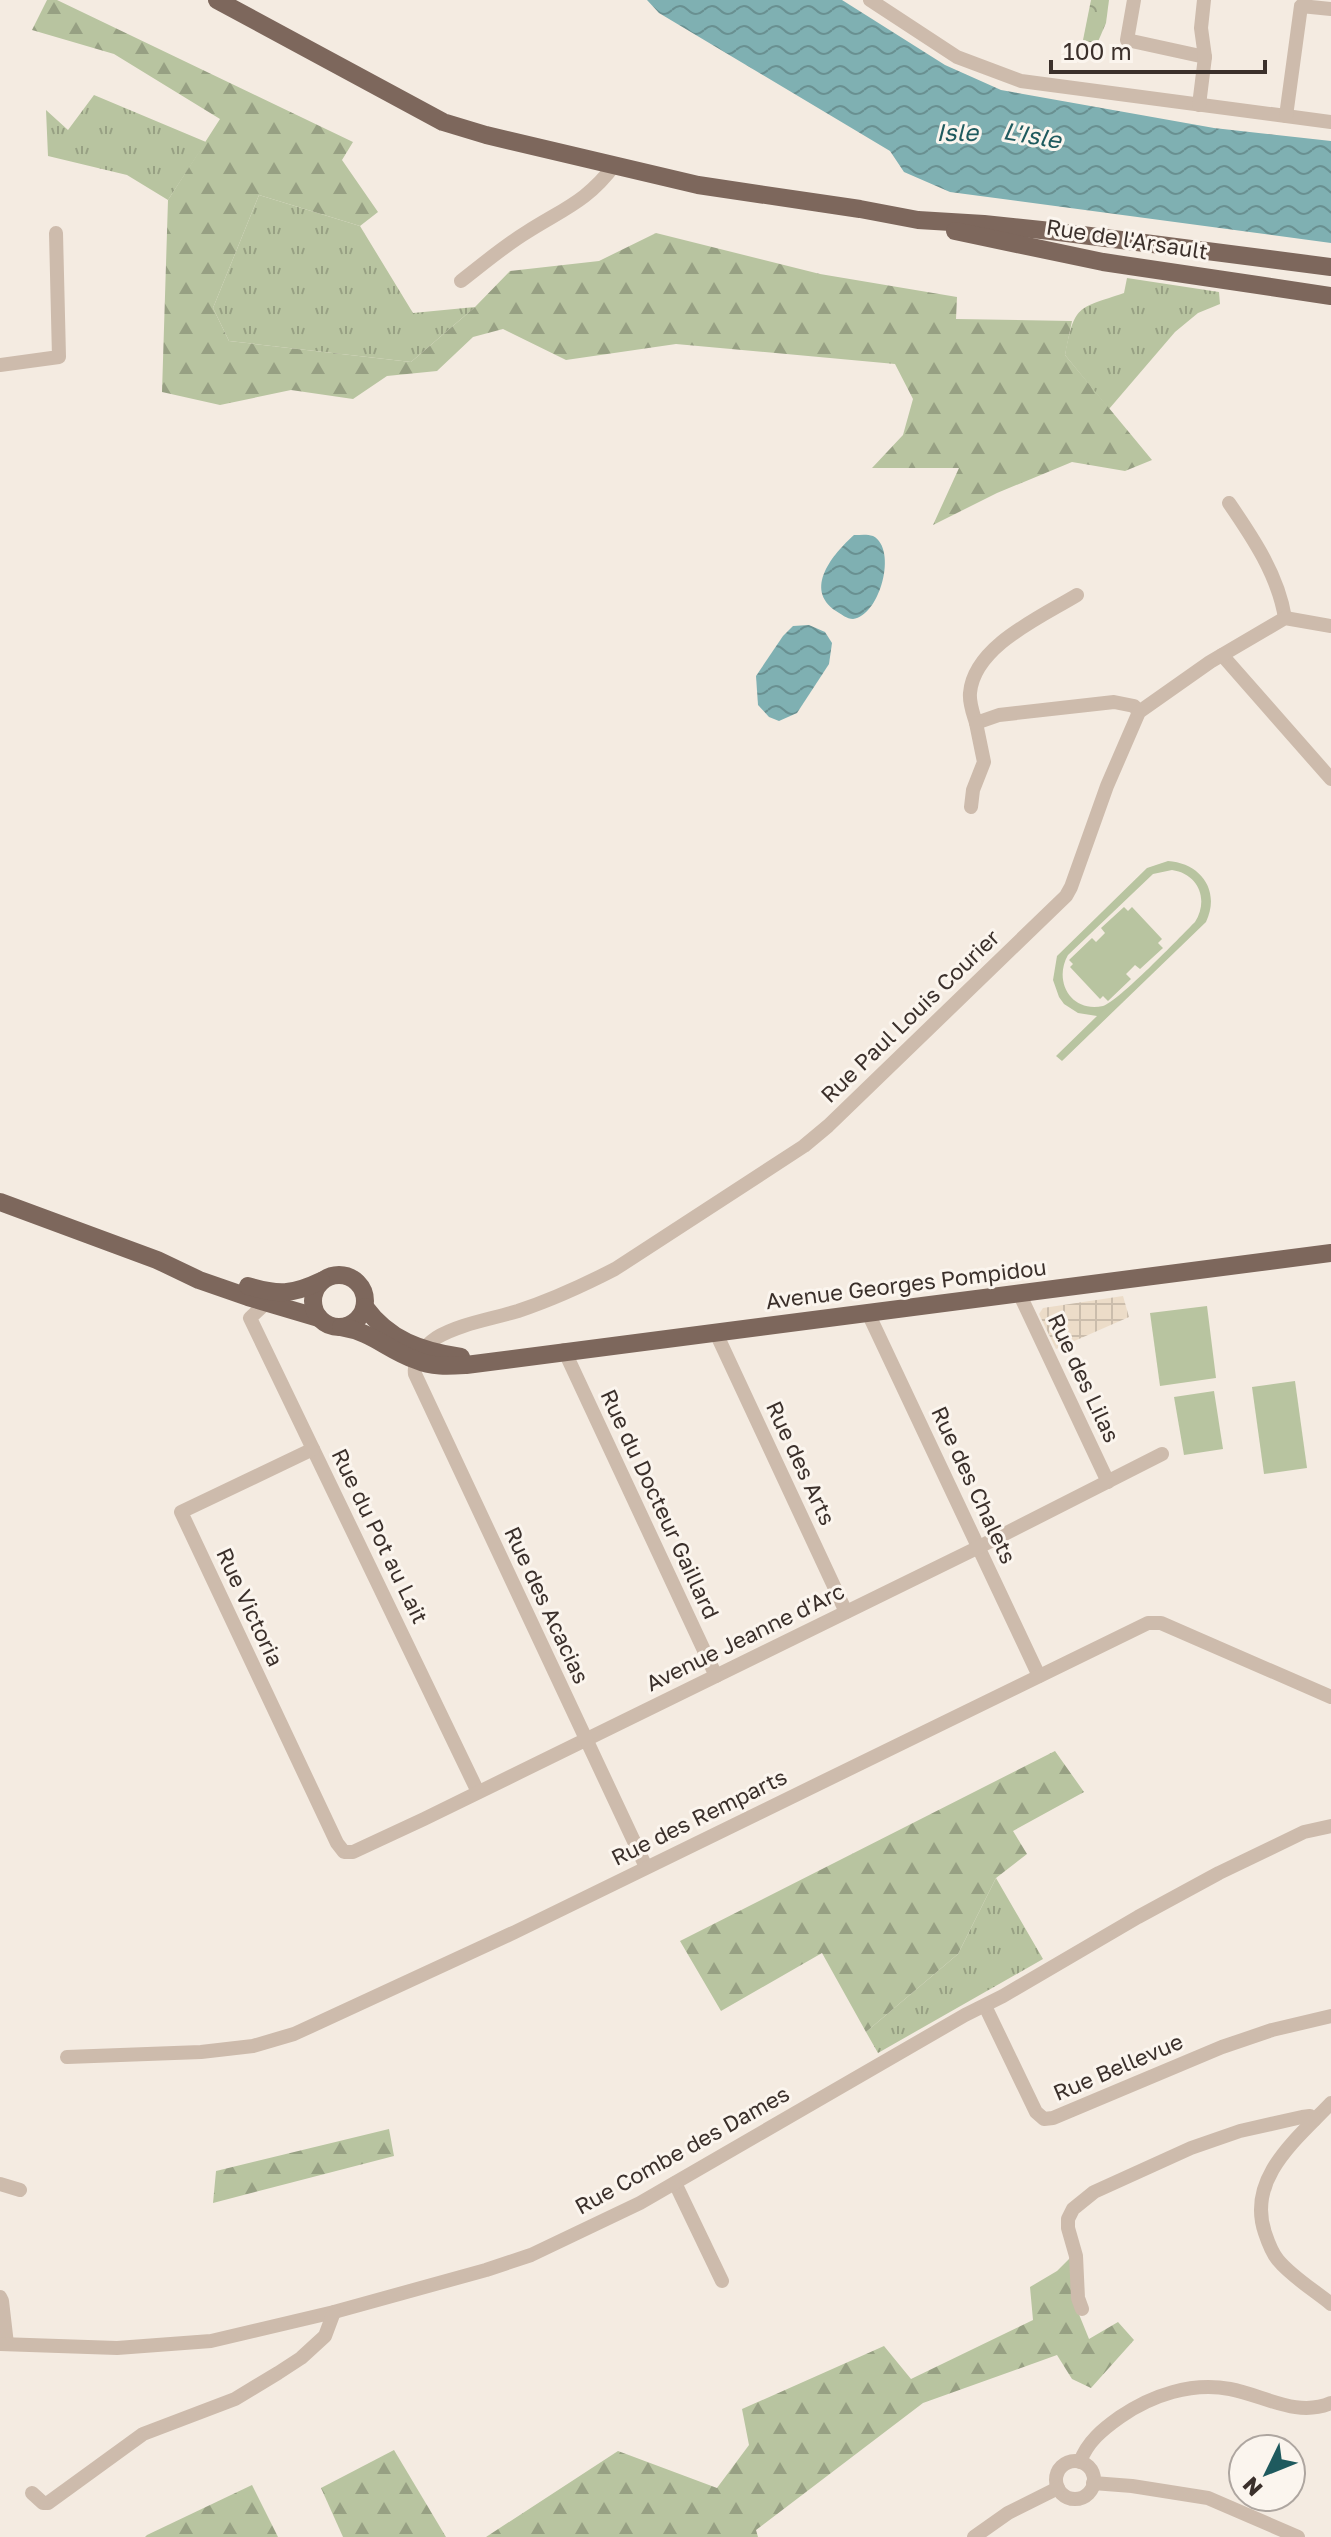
<svg xmlns="http://www.w3.org/2000/svg" width="1331" height="2537" viewBox="0 0 1331 2537" font-family="'Golos Text',sans-serif">
  <style>
    .grass { fill: url(#grass-tufts) }
    .forest { fill: url(#forest-firs) }
    .park { fill: url(#park-crowns) }
    .pitch { fill: #b8c4a0; fill-rule: evenodd }
    .plaza { fill: url(#plaza-grid) }
    .water { fill: url(#water-waves) }
    .lines { fill: none; stroke-linecap: round; stroke-linejoin: round }
    .minor { stroke: #cdbbac; stroke-width: 14 }
    .major { stroke: #7d675c; stroke-width: 18 }
    .labels { text-anchor: middle; stroke-width: 6; stroke-linejoin: round; paint-order: stroke }
    .street-label { font-size: 22px; fill: #3b302b; stroke: #fbf5ee }
    .water-label { font-size: 24px; font-style: italic; fill: #1f5a5e; stroke: #fbf5ee }
  </style>
  <defs>
    <pattern id="grass-tufts" width="24" height="20" patternUnits="userSpaceOnUse" patternTransform="scale(2)"><rect width="24" height="20" fill="#b8c4a0"/><path d="M3 7l-1-3M5 7V3M7 7l1-3M15 17l-1-3M17 17v-4M19 17l1-3" fill="none" stroke="#97a083"/></pattern>
    <pattern id="forest-firs" width="22" height="20" patternUnits="userSpaceOnUse" patternTransform="scale(2)"><rect width="22" height="20" fill="#b8c4a0"/><path d="M5 1l3.5 6h-7zM16 11l3.5 6h-7z" fill="#97a083"/></pattern>
    <pattern id="park-crowns" width="20" height="18" patternUnits="userSpaceOnUse" patternTransform="scale(2)"><rect width="20" height="18" fill="#b8c4a0"/><path d="M2 6a3 3 0 1 1 6 0M12 15a3 3 0 1 1 6 0" fill="none" stroke="#97a083"/></pattern>
    <pattern id="plaza-grid" width="8" height="8" patternUnits="userSpaceOnUse" patternTransform="scale(2)"><rect width="8" height="8" fill="#ecdcc8"/><path d="M0 4h8M4 0v8" fill="none" stroke="#cbbdac"/></pattern>
    <pattern id="water-waves" width="16" height="10" patternUnits="userSpaceOnUse" patternTransform="scale(2)"><rect width="16" height="10" fill="#7fb0b2"/><path d="M0 5q4-4 8 0t8 0" fill="none" stroke="#699091"/></pattern>
  </defs>
  <rect width="100%" height="100%" fill="#f4ebe1"/>
  <g class="grass">
    <polygon points="94,95 206,142 168,200 127,175 48,156 46,110 68,130"/>
    <polygon points="259,195 360,226 413,313 475,307 411,362 229,341 213,308"/>
    <path d="M 1127,278 L 1219,292 L 1220,304 L 1198,313 L 1175,332 L 1109,409 L 1065,355 C 1075,304 1077,309 1124,293 Z"/>
    <polygon points="996,1878 1043,1959 878,2053 866,2032 958,1954"/>
  </g>
  <g class="forest">
    <polygon points="47,0 57,0 353,142 342,160 378,212 360,226 259,195 213,308 229,341 411,362 475,307 510,271 599,261 656,233 820,274 957,297 956,319 1072,321 1065,355 1152,460 1125,471 1072,462 997,493 933,525 959,468 872,468 903,435 913,399 895,364 676,344 566,360 503,329 473,337 437,371 387,376 353,399 291,390 220,405 162,392 168,200 220,119 114,54 32,30"/>
    <polygon points="1055,1751 1084,1792 1013,1831 1027,1854 996,1878 958,1954 866,2032 822,1953 721,2011 680,1941"/>
    <polygon points="389,2129 394,2156 213,2203 216,2171"/>
    <polygon points="1071,2257 1074,2302 1089,2339 1118,2322 1134,2340 1091,2388 1072,2379 1057,2355 923,2403 756,2530 758,2537 486,2537 618,2451 717,2488 749,2445 742,2409 884,2346 911,2379 1033,2320 1030,2287 1057,2271"/>
    <polygon points="394,2450 446,2537 343,2537 321,2488"/>
    <polygon points="252,2485 278,2537 145,2537 147,2535"/>
  </g>
  <polygon class="park" points="1091,0 1109,0 1106,23 1097,44 1083,40"/>
  <g class="pitch">
    <path d="M 1168,861 C 1200,863 1221,890 1206,922 L 1062,1061 L 1056,1056 L 1097,1016 L 1078,1013 L 1064,1004 L 1059,997 L 1053,980 L 1057,956 L 1147,868 ZM 1172,870 C 1199,874 1209,900 1195,922 C 1180,937 1118,1002 1103,1006 C 1071,1013 1053,981 1068,955 L 1153,874 Z"/>
    <polygon points="1124,907 1128,911 1132,907 1162,939 1158,943 1163,948 1140,969 1135,965 1126,974 1131,979 1108,1001 1103,996 1100,999 1070,967 1073,964 1069,960 1092,938 1096,942 1105,933 1101,928"/>
    <polygon points="1207,1306 1216,1378 1160,1386 1150,1313"/>
    <polygon points="1295,1381 1307,1468 1264,1474 1252,1387"/>
    <polygon points="1214,1391 1223,1449 1184,1455 1174,1397"/>
  </g>
  <polygon class="plaza" points="1123,1296 1129,1317 1056,1349 1039,1314 1043,1308"/>
  <g class="water">
    <polygon points="647,0 842,0 945,65 1001,90 1214,128 1331,141 1331,243 950,192 904,172 890,151 659,13"/>
    <path d="M 854,535 C 861,535 867,534 873,536 C 898,549 880,616 853,619 C 847,619 841,614 836,611 C 803,589 833,554 854,535 Z"/>
    <polygon points="809,625 825,632 832,643 829,664 797,713 779,721 769,717 758,705 756,676 783,636 793,626"/>
  </g>
  <g class="lines">
    <g class="minor">
      <polyline points="870,0 957,57 1021,81 1331,122"/>
      <polyline points="1134,0 1127,40 1205,57"/>
      <polyline points="1199,105 1205,57 1201,28 1204,0"/>
      <polyline points="1286,116 1301,6 1331,9"/>
      <path d="M 461,281 C 483,264 504,246 527,232 C 563,209 588,201 615,164"/>
      <polyline points="0,365 59,357 56,233"/>
      <path d="M 1229,503 C 1253,538 1278,575 1285,618"/>
      <path d="M 1077,595 C 1041,617 974,646 970,693 C 969,703 973,713 976,723 L 999,715 L 1114,702 L 1134,706 L 1139,712"/>
      <polyline points="1222,655 1331,779"/>
      <polyline points="971,807 973,790 984,762 976,723"/>
      <polyline points="1019,1293 1108,1482"/>
      <polyline points="266,1303 250,1318 478,1792"/>
      <polyline points="868,1313 1039,1676"/>
      <polyline points="716,1333 846,1612"/>
      <polyline points="564,1350 716,1676"/>
      <polyline points="313,1449 181,1512 337,1843 344,1852 353,1852 424,1819 979,1547 1162,1454"/>
      <path d="M 646,1867 L 415,1374 C 413,1360 424,1346 436,1338 C 459,1324 492,1319 518,1311 C 551,1300 584,1285 615,1269 L 804,1146 L 828,1126 L 1066,896 L 1071,887 L 1107,786 L 1139,712 L 1210,662 L 1285,618 L 1331,626"/>
      <polyline points="985,2006 1036,2112 1044,2119 1053,2118 1222,2047 1272,2030 1331,2016"/>
      <polyline points="67,2057 201,2052 253,2046 294,2034 515,1932 1148,1623 1161,1623 1331,1697"/>
      <path d="M 1331,2103 C 1298,2138 1246,2178 1265,2233 C 1268,2242 1272,2253 1278,2260 C 1292,2277 1314,2290 1331,2304"/>
      <polyline points="675,2183 722,2281"/>
      <polyline points="0,2184 20,2190"/>
      <polyline points="0,2297 2,2301 7,2344"/>
      <polyline points="1082,2309 1078,2298 1076,2256 1068,2228 1068,2219 1073,2209 1094,2192 1191,2148 1240,2131 1302,2117 1310,2116 1314,2120"/>
      <polyline points="0,2344 117,2348 211,2341 334,2312 486,2270 531,2255 640,2203 965,2015 1003,1996 1138,1917 1219,1873 1304,1832 1331,1826"/>
      <circle cx="1075" cy="2480" r="19"/>
      <path d="M 1080,2462 C 1087,2442 1103,2429 1120,2417 C 1152,2395 1191,2382 1230,2389 C 1263,2395 1297,2418 1331,2403"/>
      <polyline points="1093,2483 1132,2486 1208,2498 1298,2537"/>
      <polyline points="32,2493 43,2503 48,2503 143,2434 235,2399 278,2373 301,2358 325,2336 334,2312"/>
      <polyline points="974,2537 1008,2513 1058,2488"/>
    </g>
    <g class="major">
      <polyline points="217,0 443,122 486,135 698,185 860,209 918,220 984,224 1051,231 1331,267"/>
      <polyline points="955,231 1103,262 1331,296"/>
      <polyline points="0,1202 157,1260 199,1280 248,1297 319,1318"/>
      <circle cx="339" cy="1301" r="26"/>
      <path d="M 248,1286 C 278,1295 292,1295 321,1281"/>
      <path d="M 365,1307 C 389,1340 421,1351 461,1357"/>
      <path d="M 341,1327 C 373,1332 387,1350 416,1360 C 432,1367 448,1366 466,1365 L 1331,1253"/>
    </g>
  </g>
  <g class="labels">
    <g class="street-label">
      <text transform="translate(1127 239) rotate(9)" y="8">Rue de l'Arsault</text>
      <text transform="translate(910 1016) rotate(-44)" y="8">Rue Paul Louis Courier</text>
      <text transform="translate(906 1284) rotate(-7)" y="8">Avenue Georges Pompidou</text>
      <text transform="translate(1084 1378) rotate(65)" y="8">Rue des Lilas</text>
      <text transform="translate(801 1463) rotate(65)" y="8">Rue des Arts</text>
      <text transform="translate(974 1485) rotate(65)" y="8">Rue des Chalets</text>
      <text transform="translate(660 1504) rotate(65)" y="8">Rue du Docteur Gaillard</text>
      <text transform="translate(380 1536) rotate(64)" y="8">Rue du Pot au Lait</text>
      <text transform="translate(547 1605) rotate(65)" y="8">Rue des Acacias</text>
      <text transform="translate(250 1607) rotate(65)" y="8">Rue Victoria</text>
      <text transform="translate(745 1637) rotate(-26)" y="8">Avenue Jeanne d'Arc</text>
      <text transform="translate(699 1817) rotate(-26)" y="8">Rue des Remparts</text>
      <text transform="translate(1118 2067) rotate(-23)" y="8">Rue Bellevue</text>
      <text transform="translate(682 2150) rotate(-29)" y="8">Rue Combe des Dames</text>
    </g>
    <g class="water-label">
      <text x="957" y="141">Isle</text>
      <text transform="translate(1032 136) rotate(10)" y="8">L'Isle</text>
    </g>
  </g>
  <g transform="translate(1267 2473) rotate(227)"><circle r="38" fill="#fbf5ee" stroke="#aea6a0" stroke-width="2"/>
  <path d="M0-6L14 30L0 20L-14 30Z" fill="#1f5a5e"/>
  <text y="-12" font-size="22" font-weight="bold" text-anchor="middle" fill="#3b302b">N</text>
  </g>
  <path d="M1051 60v12h214v-12" fill="none" stroke="#3b302b" stroke-width="4"/>
  <text x="1063" y="60" font-size="24" fill="#3b302b" stroke="#fbf5ee" stroke-width="6" paint-order="stroke">100 m</text>
</svg>
